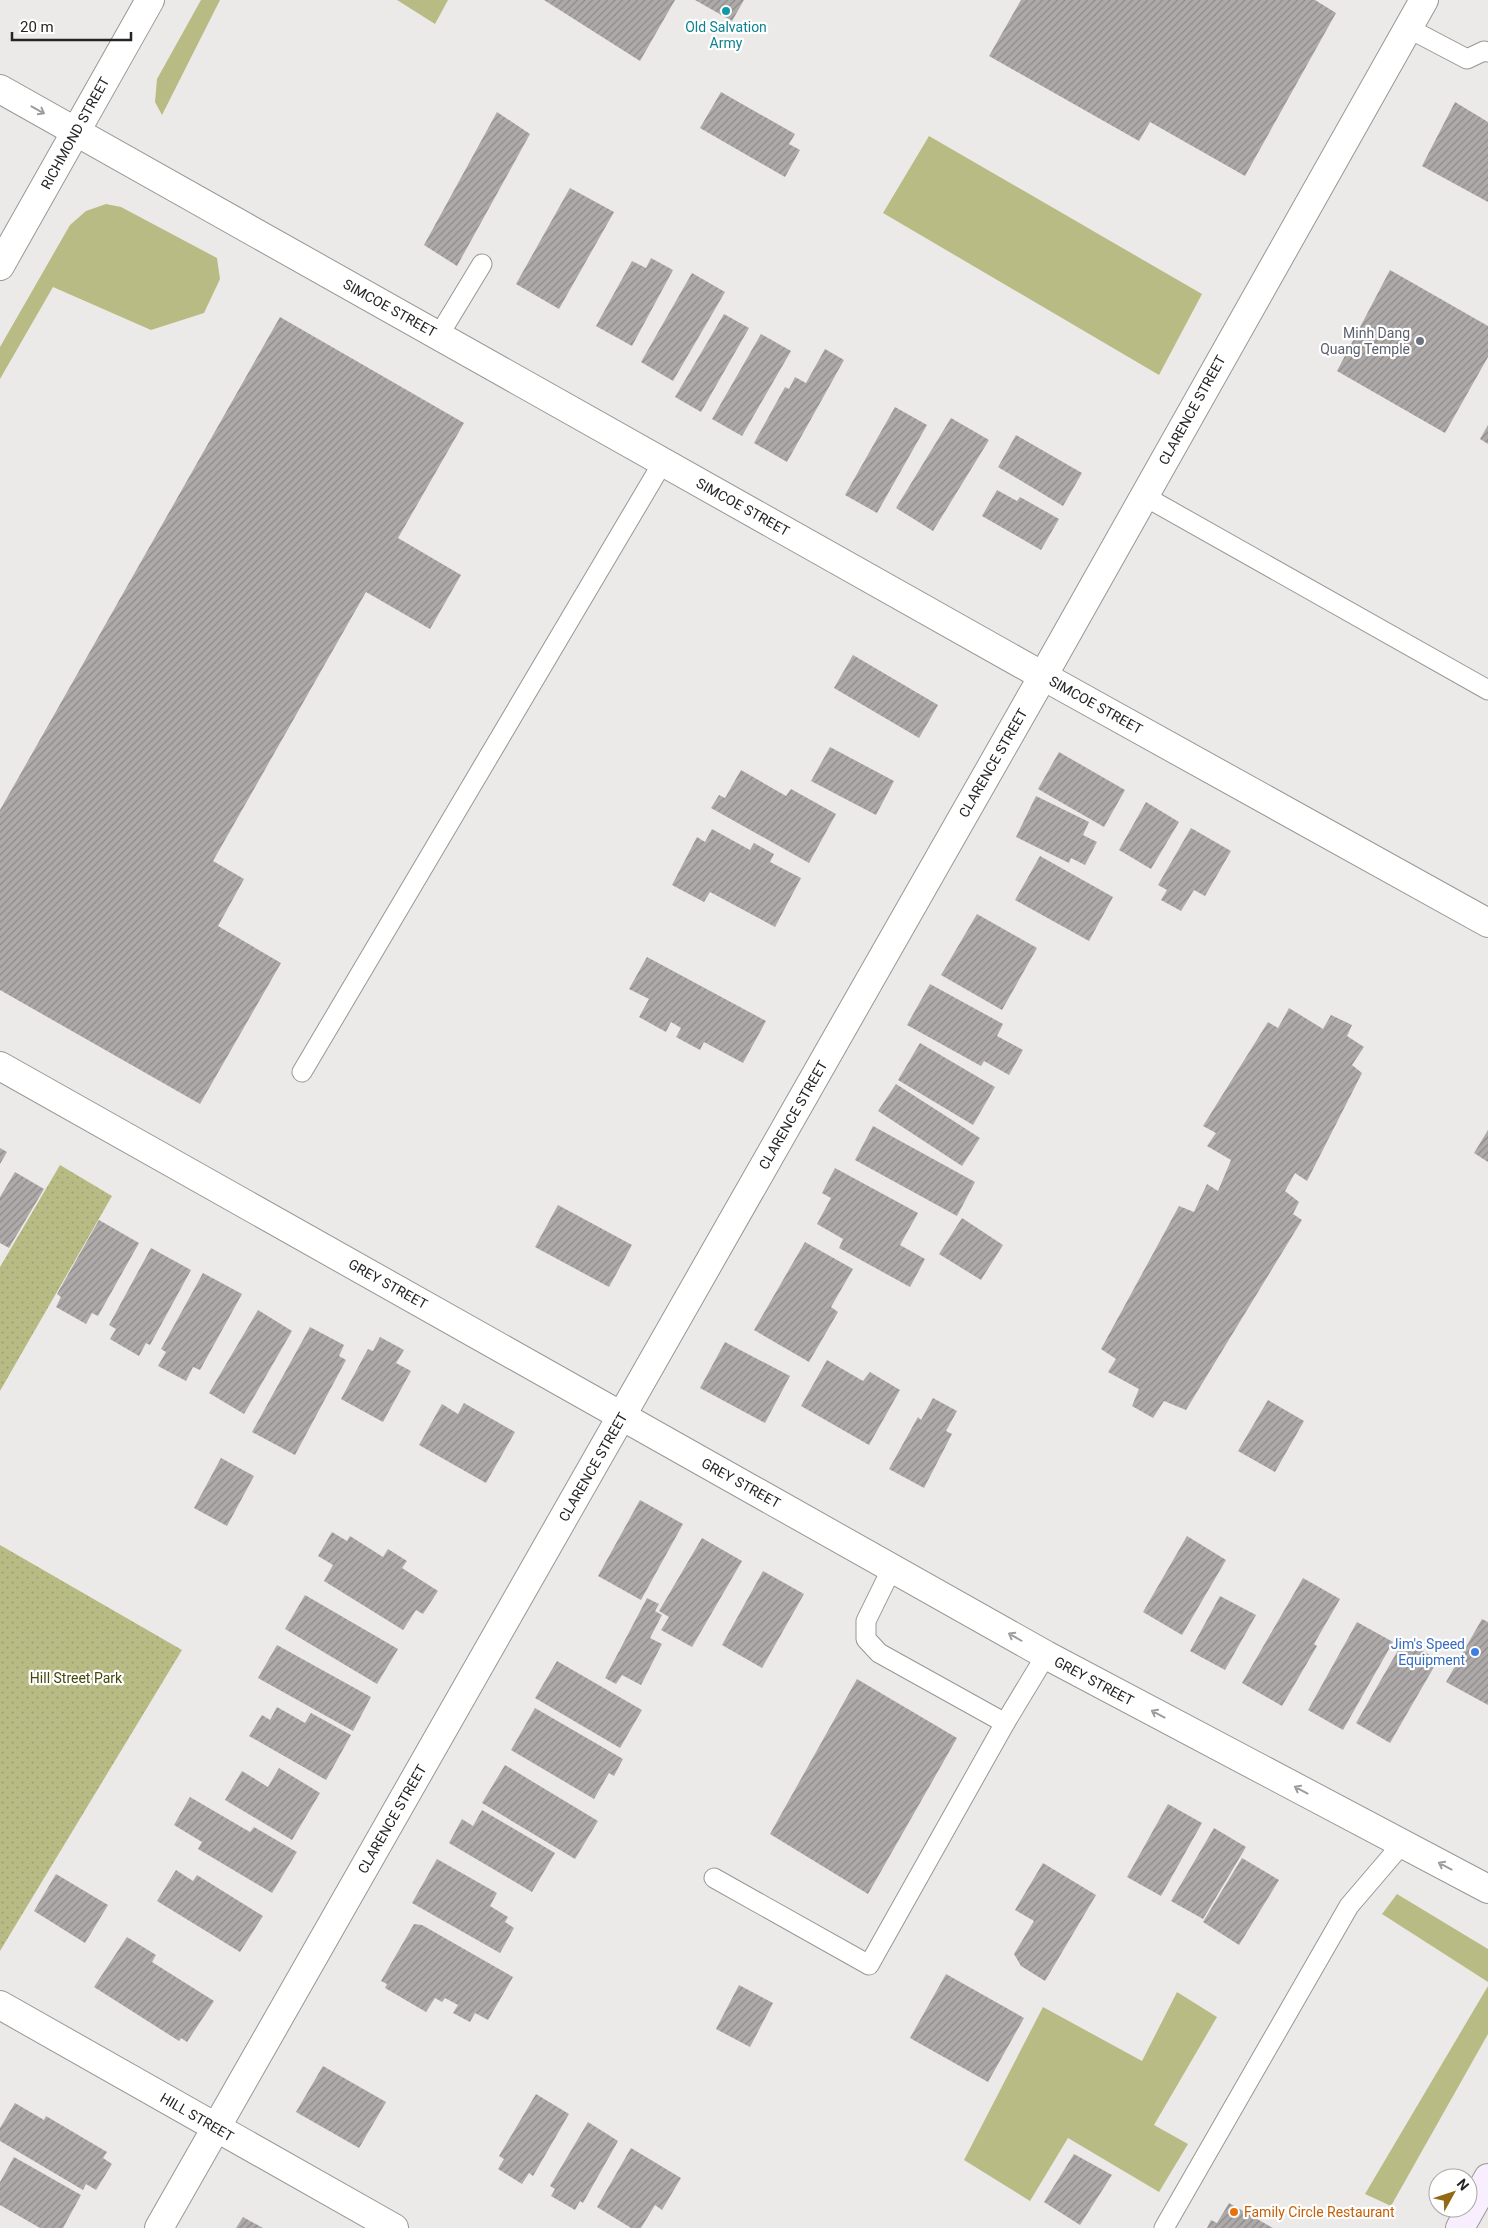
<svg xmlns="http://www.w3.org/2000/svg" width="1488" height="2228" viewBox="0 0 1488 2228" font-family="Roboto,sans-serif">
  <style>
    .green { fill: #b8bc84 }
    .park { fill: url(#park-dots) }
    .building { fill: url(#building-hatch) }
    .lines { fill: none; stroke-linecap: round; stroke-linejoin: round }
    .service-casing { stroke: #999794; stroke-width: 21 }
    .minor-casing { stroke: #999794; stroke-width: 30 }
    .tertiary-casing { stroke: #999794; stroke-width: 30 }
    .secondary-casing { stroke: #999794; stroke-width: 30 }
    .service { stroke: #fff; stroke-width: 19 }
    .minor { stroke: #fff; stroke-width: 28 }
    .tertiary { stroke: #fff; stroke-width: 28 }
    .secondary { stroke: #f9eefd; stroke-width: 28 }
    .oneway { stroke: #9d9d9c }
    .culture-dot { fill: #0f9aa8; stroke: #fff; stroke-width: 2 }
    .worship-dot { fill: #6b7280; stroke: #fff; stroke-width: 2 }
    .shop-dot { fill: #3f7fe0; stroke: #fff; stroke-width: 2 }
    .food-dot { fill: #e8710a; stroke: #fff; stroke-width: 2 }
    .labels { text-anchor: middle; stroke-width: 4.5; stroke-linejoin: round; paint-order: stroke }
    .culture-label { font-size: 14px; fill: #0d838f; stroke: #fff }
    .street-label { font-size: 14px; fill: #262524; stroke: #fff }
    .worship-label { font-size: 14px; fill: #5b616d; stroke: #fff; text-anchor: end }
    .shop-label { font-size: 14px; fill: #366cbe; stroke: #fff; text-anchor: end }
    .park-label { font-size: 14px; fill: #454707; stroke: #fff }
    .food-label { font-size: 14px; fill: #c56008; stroke: #fff; text-anchor: start }
  </style>
  <defs>
    <pattern id="park-dots" width="8" height="8" patternUnits="userSpaceOnUse" patternTransform="scale(1.25)"><rect width="8" height="8" fill="#b8bc84"/><path d="M2 2h.1M6 6h.1" fill="none" stroke="#9ea172" stroke-width="1.8" stroke-linecap="round"/></pattern>
    <pattern id="building-hatch" width="6" height="6" patternUnits="userSpaceOnUse" patternTransform="scale(1.25)"><rect width="6" height="6" fill="#aeaaa9"/><path d="M-1 1l2-2M0 6l6-6M5 7l2-2" fill="none" stroke="#8d8a89"/></pattern>
  </defs>
  <rect width="100%" height="100%" fill="#eceae8"/>
  <g class="green">
    <polygon points="201,0 220,0 162,115 155,102 157,79"/>
    <polygon points="397,0 448,0 435,24"/>
    <polygon points="929,136 1202,294 1159,375 883,213"/>
    <polygon points="106,204 121,207 217,258 220,279 204,313 151,330 53,287 0,379 0,347 70,225 86,211"/>
    <polygon points="1397,1894 1488,1949 1488,1982 1382,1914"/>
    <polygon points="1488,1986 1488,2034 1391,2206 1365,2194"/>
    <polygon points="1177,1992 1217,2017 1154,2125 1188,2144 1159,2192 1068,2138 1030,2201 964,2160 1043,2007 1142,2061"/>
  </g>
  <g class="park">
    <polygon points="60,1165 112,1196 0,1391 0,1267"/>
    <polygon points="0,1545 182,1650 0,1951"/>
  </g>
  <g class="building">
    <polygon points="544,0 675,0 640,61"/>
    <polygon points="695,0 744,0 732,21"/>
    <polygon points="1021,0 1315,0 1336,13 1245,176 1150,122 1139,141 989,56"/>
    <polygon points="721,92 795,134 789,144 800,150 785,177 700,128"/>
    <polygon points="1455,102 1488,122 1488,202 1422,166"/>
    <polygon points="497,112 530,134 457,266 424,245"/>
    <polygon points="570,188 614,212 559,309 516,284"/>
    <polygon points="651,258 673,270 632,346 596,326 632,261 646,268"/>
    <polygon points="1390,270 1488,326 1488,357 1445,433 1337,371"/>
    <polygon points="692,273 725,292 673,381 641,362"/>
    <polygon points="724,314 749,328 701,412 675,397"/>
    <polygon points="280,317 464,423 398,538 461,575 430,629 366,592 213,861 244,879 218,926 281,963 200,1104 0,990 0,810"/>
    <polygon points="761,334 791,351 742,436 712,419"/>
    <polygon points="825,349 844,360 787,462 754,443 785,387 789,389 795,377 806,383"/>
    <polygon points="895,407 927,425 877,513 845,495"/>
    <polygon points="951,418 989,440 933,531 896,508"/>
    <polygon points="1488,425 1488,444 1480,439"/>
    <polygon points="1016,435 1082,473 1063,506 998,467"/>
    <polygon points="997,490 1017,501 1020,497 1059,519 1041,550 982,516"/>
    <polygon points="853,655 938,705 919,738 834,688"/>
    <polygon points="830,747 894,781 876,815 811,781"/>
    <polygon points="1059,752 1125,790 1104,827 1038,789"/>
    <polygon points="741,770 786,796 791,789 836,814 809,863 711,808 719,795 725,798"/>
    <polygon points="1036,796 1089,822 1083,835 1097,842 1085,865 1071,858 1069,863 1016,837"/>
    <polygon points="1146,802 1179,822 1151,869 1119,850"/>
    <polygon points="1191,828 1231,851 1205,896 1194,890 1181,911 1161,900 1167,890 1158,885"/>
    <polygon points="712,829 750,850 754,843 774,854 770,862 801,878 775,927 710,892 704,902 672,885 697,837 705,842"/>
    <polygon points="1040,856 1113,897 1089,941 1015,900"/>
    <polygon points="977,914 1037,948 1002,1010 941,975"/>
    <polygon points="647,957 766,1021 743,1063 704,1042 700,1050 676,1037 681,1028 671,1022 666,1032 639,1017 649,999 629,989"/>
    <polygon points="930,984 1003,1024 997,1036 1023,1050 1009,1075 984,1061 981,1066 907,1025"/>
    <polygon points="1289,1008 1323,1029 1331,1015 1352,1025 1347,1036 1364,1047 1352,1065 1362,1073 1307,1181 1295,1173 1285,1191 1299,1202 1293,1214 1302,1220 1186,1410 1164,1401 1153,1418 1132,1406 1139,1389 1108,1372 1116,1359 1101,1349 1179,1206 1194,1212 1207,1184 1218,1191 1231,1160 1207,1146 1216,1133 1203,1126 1268,1022 1278,1028"/>
    <polygon points="920,1043 995,1087 973,1125 898,1080"/>
    <polygon points="896,1084 980,1138 962,1166 878,1111"/>
    <polygon points="873,1126 975,1182 957,1216 855,1160"/>
    <polygon points="1488,1130 1488,1162 1474,1153"/>
    <polygon points="0,1148 7,1152 0,1164"/>
    <polygon points="835,1168 918,1213 900,1245 925,1259 910,1287 839,1248 843,1239 817,1224 831,1198 822,1193"/>
    <polygon points="15,1172 44,1189 9,1248 0,1243 0,1197"/>
    <polygon points="558,1205 632,1245 609,1287 535,1247"/>
    <polygon points="962,1218 1003,1245 981,1280 939,1254"/>
    <polygon points="99,1220 139,1243 98,1316 92,1313 86,1324 56,1307 61,1297 57,1294"/>
    <polygon points="805,1242 853,1269 831,1307 838,1312 809,1362 754,1330"/>
    <polygon points="151,1248 191,1270 150,1345 146,1343 139,1356 110,1339 116,1329 109,1325"/>
    <polygon points="203,1273 242,1294 200,1370 193,1367 186,1381 158,1366 166,1352 161,1349"/>
    <polygon points="258,1310 292,1331 244,1414 209,1393"/>
    <polygon points="310,1327 344,1345 339,1356 346,1360 295,1455 252,1432"/>
    <polygon points="380,1337 404,1350 396,1363 411,1371 383,1422 341,1399 368,1349 373,1351"/>
    <polygon points="725,1342 790,1376 765,1423 700,1388"/>
    <polygon points="827,1360 863,1381 870,1372 900,1390 869,1445 801,1406"/>
    <polygon points="933,1398 957,1411 946,1431 952,1434 924,1488 889,1469 918,1417 921,1420"/>
    <polygon points="1268,1400 1304,1421 1275,1472 1238,1451"/>
    <polygon points="464,1403 515,1432 486,1483 419,1445 442,1404 458,1414"/>
    <polygon points="221,1458 254,1476 227,1526 194,1508"/>
    <polygon points="640,1500 683,1524 641,1600 598,1576"/>
    <polygon points="332,1532 347,1541 350,1536 383,1557 388,1549 407,1561 402,1568 438,1591 423,1614 416,1610 403,1630 324,1581 333,1565 318,1556"/>
    <polygon points="1187,1536 1226,1560 1182,1635 1143,1612"/>
    <polygon points="702,1538 742,1561 692,1647 661,1630 669,1617 659,1611"/>
    <polygon points="763,1571 804,1594 762,1668 722,1645"/>
    <polygon points="1303,1578 1340,1599 1314,1644 1317,1646 1282,1706 1242,1683"/>
    <polygon points="305,1595 398,1649 377,1684 285,1629"/>
    <polygon points="1220,1596 1256,1615 1225,1670 1190,1651"/>
    <polygon points="647,1598 659,1604 655,1611 662,1615 650,1638 662,1644 641,1685 622,1675 616,1684 605,1678"/>
    <polygon points="1482,1619 1488,1622 1488,1705 1446,1682"/>
    <polygon points="1357,1622 1393,1642 1343,1730 1308,1710"/>
    <polygon points="1404,1640 1438,1660 1390,1743 1356,1723"/>
    <polygon points="277,1645 371,1697 353,1731 258,1678"/>
    <polygon points="557,1661 642,1710 620,1748 535,1698"/>
    <polygon points="857,1679 957,1738 868,1894 770,1834"/>
    <polygon points="277,1707 305,1723 311,1713 351,1735 326,1780 249,1736 262,1715 270,1720"/>
    <polygon points="535,1708 623,1759 614,1776 609,1773 594,1799 511,1750"/>
    <polygon points="505,1765 598,1821 575,1859 482,1803"/>
    <polygon points="279,1768 320,1793 292,1840 225,1800 242,1771 268,1787"/>
    <polygon points="190,1797 250,1832 254,1827 297,1852 272,1893 198,1849 202,1842 174,1825"/>
    <polygon points="1168,1804 1202,1823 1161,1896 1127,1877"/>
    <polygon points="482,1810 555,1853 532,1892 449,1843 462,1819 473,1826"/>
    <polygon points="1214,1828 1246,1847 1203,1919 1171,1901"/>
    <polygon points="1242,1858 1279,1880 1239,1945 1203,1922"/>
    <polygon points="437,1859 497,1893 490,1906 508,1917 505,1922 514,1928 500,1953 412,1903"/>
    <polygon points="1043,1863 1096,1895 1045,1981 1021,1966 1014,1954 1034,1921 1015,1910"/>
    <polygon points="176,1870 193,1881 197,1875 263,1916 240,1952 157,1901"/>
    <polygon points="56,1874 108,1905 85,1943 34,1911"/>
    <polygon points="414,1924 422,1925 513,1977 488,2020 475,2013 470,2022 453,2013 458,2005 445,1998 442,2002 435,1998 426,2012 385,1988 387,1984 381,1981"/>
    <polygon points="127,1937 156,1955 152,1962 214,2001 187,2042 181,2038 179,2041 94,1987"/>
    <polygon points="946,1974 1024,2018 988,2082 910,2038"/>
    <polygon points="739,1985 773,2003 750,2047 716,2029"/>
    <polygon points="323,2066 386,2102 359,2148 296,2112"/>
    <polygon points="536,2094 569,2114 533,2176 529,2173 522,2184 498,2169 504,2159 499,2156"/>
    <polygon points="15,2103 44,2120 46,2116 107,2152 103,2158 112,2164 96,2190 86,2184 83,2190 0,2141 0,2128"/>
    <polygon points="588,2122 618,2141 583,2203 580,2201 575,2210 551,2196 555,2189 550,2186"/>
    <polygon points="631,2148 681,2178 662,2210 655,2205 641,2228 631,2228 597,2207"/>
    <polygon points="1074,2154 1112,2175 1080,2225 1044,2202"/>
    <polygon points="14,2157 81,2195 63,2228 40,2228 0,2205 0,2182"/>
    <polygon points="1229,2203 1273,2228 1207,2228 1211,2220 1217,2223"/>
    <polygon points="243,2217 263,2228 236,2228"/>
  </g>
  <g class="lines">
    <defs>
      <g id="service">
        <polyline points="1408,28 1467,59 1484,51 1488,52"/>
        <polyline points="439,335 482,264"/>
        <polyline points="1144,496 1488,690"/>
        <polyline points="302,1072 663,462"/>
        <polyline points="892,1568 866,1621 866,1639 879,1653 1005,1723"/>
        <polyline points="714,1878 869,1965 1005,1723 1046,1655"/>
        <polyline points="1164,2228 1349,1906 1402,1844"/>
      </g>
      <g id="minor">
        <polyline points="0,89 1043,676 1488,923"/>
        <polyline points="0,1066 1046,1655 1488,1889"/>
        <polyline points="0,2005 394,2228"/>
        <polyline points="159,2228 1043,676 1424,0"/>
      </g>
      <polyline id="tertiary" points="0,266 150,0"/>
      <polyline id="secondary" points="1460,2228 1488,2178"/>
    </defs>
    <use href="#service" class="service-casing"/>
    <use href="#minor" class="minor-casing"/>
    <use href="#tertiary" class="tertiary-casing"/>
    <use href="#secondary" class="secondary-casing"/>
    <use href="#service" class="service"/>
    <use href="#minor" class="minor"/>
    <use href="#tertiary" class="tertiary"/>
    <use href="#secondary" class="secondary"/>
  </g>
  <defs><path id="oneway-shaft" d="M-6 0H5M1.5-3L5.5 0L1.5 3" fill="none" stroke-width="1.6" stroke-linecap="round" stroke-linejoin="round" transform="scale(1.25)"/></defs>
  <g class="oneway">
    <use href="#oneway-shaft" transform="translate(38 110) rotate(29)"/>
    <use href="#oneway-shaft" transform="translate(1015 1637) rotate(-150)"/>
    <use href="#oneway-shaft" transform="translate(1158 1714) rotate(-152)"/>
    <use href="#oneway-shaft" transform="translate(1301 1790) rotate(-152)"/>
    <use href="#oneway-shaft" transform="translate(1445 1866) rotate(-152)"/>
  </g>
  <circle class="culture-dot" cx="726" cy="11" r="5"/>
  <circle class="worship-dot" cx="1420" cy="341" r="5"/>
  <circle class="shop-dot" cx="1475" cy="1652" r="5"/>
  <circle class="food-dot" cx="1234" cy="2212" r="5"/>
  <g class="labels">
    <g class="culture-label">
      <text x="726" y="32">Old Salvation<tspan x="726" dy="16">Army</tspan></text>
    </g>
    <g class="street-label">
      <text transform="translate(75 133) rotate(-61)" y="5">RICHMOND STREET</text>
      <text transform="translate(390 308) rotate(29)" y="5">SIMCOE STREET</text>
      <text transform="translate(1192 410) rotate(-61)" y="5">CLARENCE STREET</text>
      <text transform="translate(743 507) rotate(29)" y="5">SIMCOE STREET</text>
      <text transform="translate(1096 705) rotate(29)" y="5">SIMCOE STREET</text>
      <text transform="translate(993 763) rotate(-60)" y="5">CLARENCE STREET</text>
      <text transform="translate(793 1115) rotate(-60)" y="5">CLARENCE STREET</text>
      <text transform="translate(388 1284) rotate(29)" y="5">GREY STREET</text>
      <text transform="translate(593 1467) rotate(-60)" y="5">CLARENCE STREET</text>
      <text transform="translate(741 1483) rotate(29)" y="5">GREY STREET</text>
      <text transform="translate(1094 1681) rotate(28)" y="5">GREY STREET</text>
      <text transform="translate(392 1819) rotate(-60)" y="5">CLARENCE STREET</text>
      <text transform="translate(197 2117) rotate(30)" y="5">HILL STREET</text>
    </g>
    <g class="worship-label">
      <text x="1410" y="338">Minh Dang<tspan x="1410" dy="16">Quang Temple</tspan></text>
    </g>
    <g class="shop-label">
      <text x="1465" y="1649">Jim's Speed<tspan x="1465" dy="16">Equipment</tspan></text>
    </g>
    <g class="park-label">
      <text x="76" y="1683">Hill Street Park</text>
    </g>
    <g class="food-label">
      <text x="1244" y="2217">Family Circle Restaurant</text>
    </g>
  </g>
  <g transform="translate(1453 2193) rotate(50)"><circle r="24" fill="#ffffff" stroke="#a8a8a7"/>
  <path d="M0-4L9 19L0 12L-9 19Z" fill="#936a14"/>
  <text y="-8" font-size="14" font-weight="bold" text-anchor="middle" fill="#262524">N</text>
  </g>
  <path d="M12 32v8h119v-8" fill="none" stroke="#262524" stroke-width="2.5"/>
  <text x="20" y="32" font-size="15" fill="#262524" stroke="#ffffff" stroke-width="4" paint-order="stroke">20 m</text>
</svg>
